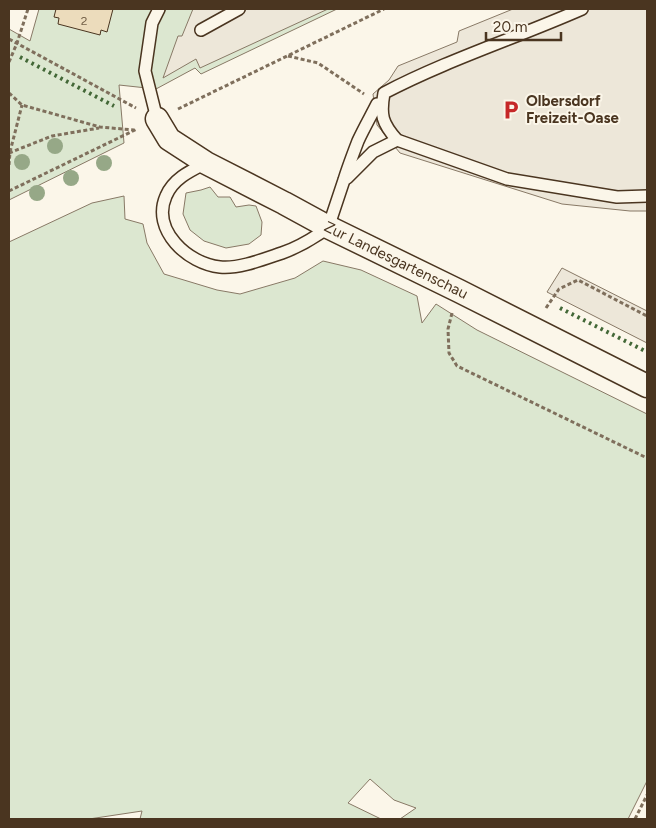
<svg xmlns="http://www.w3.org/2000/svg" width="656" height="828" viewBox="0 0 656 828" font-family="Figtree,sans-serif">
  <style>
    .green { fill: #dce7d0; stroke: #887966 }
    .parking { fill: #ede7d9; stroke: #887966 }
    .building { fill: #ecdcbc; stroke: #4a3520 }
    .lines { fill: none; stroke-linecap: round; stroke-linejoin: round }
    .lane-casing { stroke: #4a3520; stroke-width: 14 }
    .street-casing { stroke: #4a3520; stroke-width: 25 }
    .path { stroke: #7f6f5c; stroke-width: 3; stroke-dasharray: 4 2.5; stroke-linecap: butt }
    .lane { stroke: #fbf6e9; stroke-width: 11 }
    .street { stroke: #fbf6e9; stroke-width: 22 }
    .hedge { stroke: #436837; stroke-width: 4; stroke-dasharray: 2.5 4; stroke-linecap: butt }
    .tree { fill: #96a887 }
    .labels { text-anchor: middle; stroke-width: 4; stroke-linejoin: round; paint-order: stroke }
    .number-label { font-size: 12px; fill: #725f47 }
    .poi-label { font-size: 15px; font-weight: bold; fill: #4a3520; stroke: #fbf6e9; text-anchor: start }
    .street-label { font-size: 15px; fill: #4a3520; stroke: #fbf6e9 }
  </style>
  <rect width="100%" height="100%" fill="#fbf6e9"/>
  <g class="green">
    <polygon points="39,9 337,9 201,74 195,68 156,89 119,85 124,143 9,200 9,29 30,41"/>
    <polygon points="210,187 218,197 230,197 236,207 249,205 256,206 262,222 261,235 249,244 226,248 204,241 190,230 183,214 186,193 201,190"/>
    <polygon points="124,196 125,219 143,224 147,243 164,274 217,290 240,294 295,278 323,261 361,270 417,296 422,323 436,304 477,330 647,414 647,781 628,819 400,819 416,808 394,800 370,779 348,803 381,819 140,819 142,811 89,819 9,819 9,242 92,203"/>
  </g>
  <g class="parking">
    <polygon points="193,9 328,9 200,68 196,59 163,78 178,36 182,36"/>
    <polygon points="513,9 647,9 647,211 630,211 562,204 400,153 377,125 373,94 389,80 398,66 457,42 459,31"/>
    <polygon points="562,268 647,311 647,343 547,292"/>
  </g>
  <polygon class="building" points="56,9 113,9 107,32 101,30 100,35 58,24 59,18 54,17"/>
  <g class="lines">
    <defs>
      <g id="lane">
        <path d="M 582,9 C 516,38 447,60 384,93 C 380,115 382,123 397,140 L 507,179 L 617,197 L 647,196"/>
        <polyline points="201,30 239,9"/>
        <polyline points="157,119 145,71 152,23 159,9"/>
        <path d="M 206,163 C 190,171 173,179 166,196 C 151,230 188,264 220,267 C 239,269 264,259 282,253 C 296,248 307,242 319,234 C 322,232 326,229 328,227 C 330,224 331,219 332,216 C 336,204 340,192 344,180 C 348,167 353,154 358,141 C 364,128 371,116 377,104"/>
        <polyline points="347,178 373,152 397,140"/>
      </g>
      <polyline id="street" points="157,119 169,139 206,163 284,203 328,227 459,291 647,386"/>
    </defs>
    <use href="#lane" class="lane-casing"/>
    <use href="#street" class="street-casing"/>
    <g class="path">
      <polyline points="9,39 136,108"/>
      <polyline points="288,56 318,63 364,94"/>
      <polyline points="9,62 17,43 28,9"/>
      <polyline points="9,93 22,105 100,127 134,130"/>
      <polyline points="178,109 384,9"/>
      <polyline points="9,153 52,136 99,128"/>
      <polyline points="9,165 10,152 22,105"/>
      <polyline points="9,191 137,129"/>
      <polyline points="546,308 559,289 578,280 647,316"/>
      <polyline points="452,313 448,329 449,353 457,366 647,458"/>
      <polyline points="635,819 647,795"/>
    </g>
    <use href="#lane" class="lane"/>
    <use href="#street" class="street"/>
    <g class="hedge">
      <polyline points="20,57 114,106"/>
      <polyline points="560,308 647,352"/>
    </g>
  </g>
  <g class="tree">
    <circle cx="55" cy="146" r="8"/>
    <circle cx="22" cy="162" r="8"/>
    <circle cx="104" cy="163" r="8"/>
    <circle cx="71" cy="178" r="8"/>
    <circle cx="37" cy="193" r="8"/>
  </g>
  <defs>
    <symbol id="parking-bare" viewBox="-9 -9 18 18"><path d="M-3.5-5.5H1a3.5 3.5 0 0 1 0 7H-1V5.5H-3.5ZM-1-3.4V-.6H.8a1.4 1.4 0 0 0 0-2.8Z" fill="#c62828" stroke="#fbf6e9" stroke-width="2.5" paint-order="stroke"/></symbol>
  </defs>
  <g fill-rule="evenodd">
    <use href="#parking-bare" x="497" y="96" width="28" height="28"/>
  </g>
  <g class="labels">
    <g class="number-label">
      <text x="84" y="25">2</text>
    </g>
    <g class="poi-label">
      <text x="526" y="106">Olbersdorf<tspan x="526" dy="17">Freizeit-Oase</tspan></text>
    </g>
    <g class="street-label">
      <text transform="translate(396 260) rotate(26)" y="5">Zur Landesgartenschau</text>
    </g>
  </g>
  <rect width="656" height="828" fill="none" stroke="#4a3520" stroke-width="20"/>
  <path d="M486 32v8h75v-8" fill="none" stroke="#4a3520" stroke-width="2.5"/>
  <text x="493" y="32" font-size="15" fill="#4a3520" stroke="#fbf6e9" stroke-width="4" paint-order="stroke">20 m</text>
</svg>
